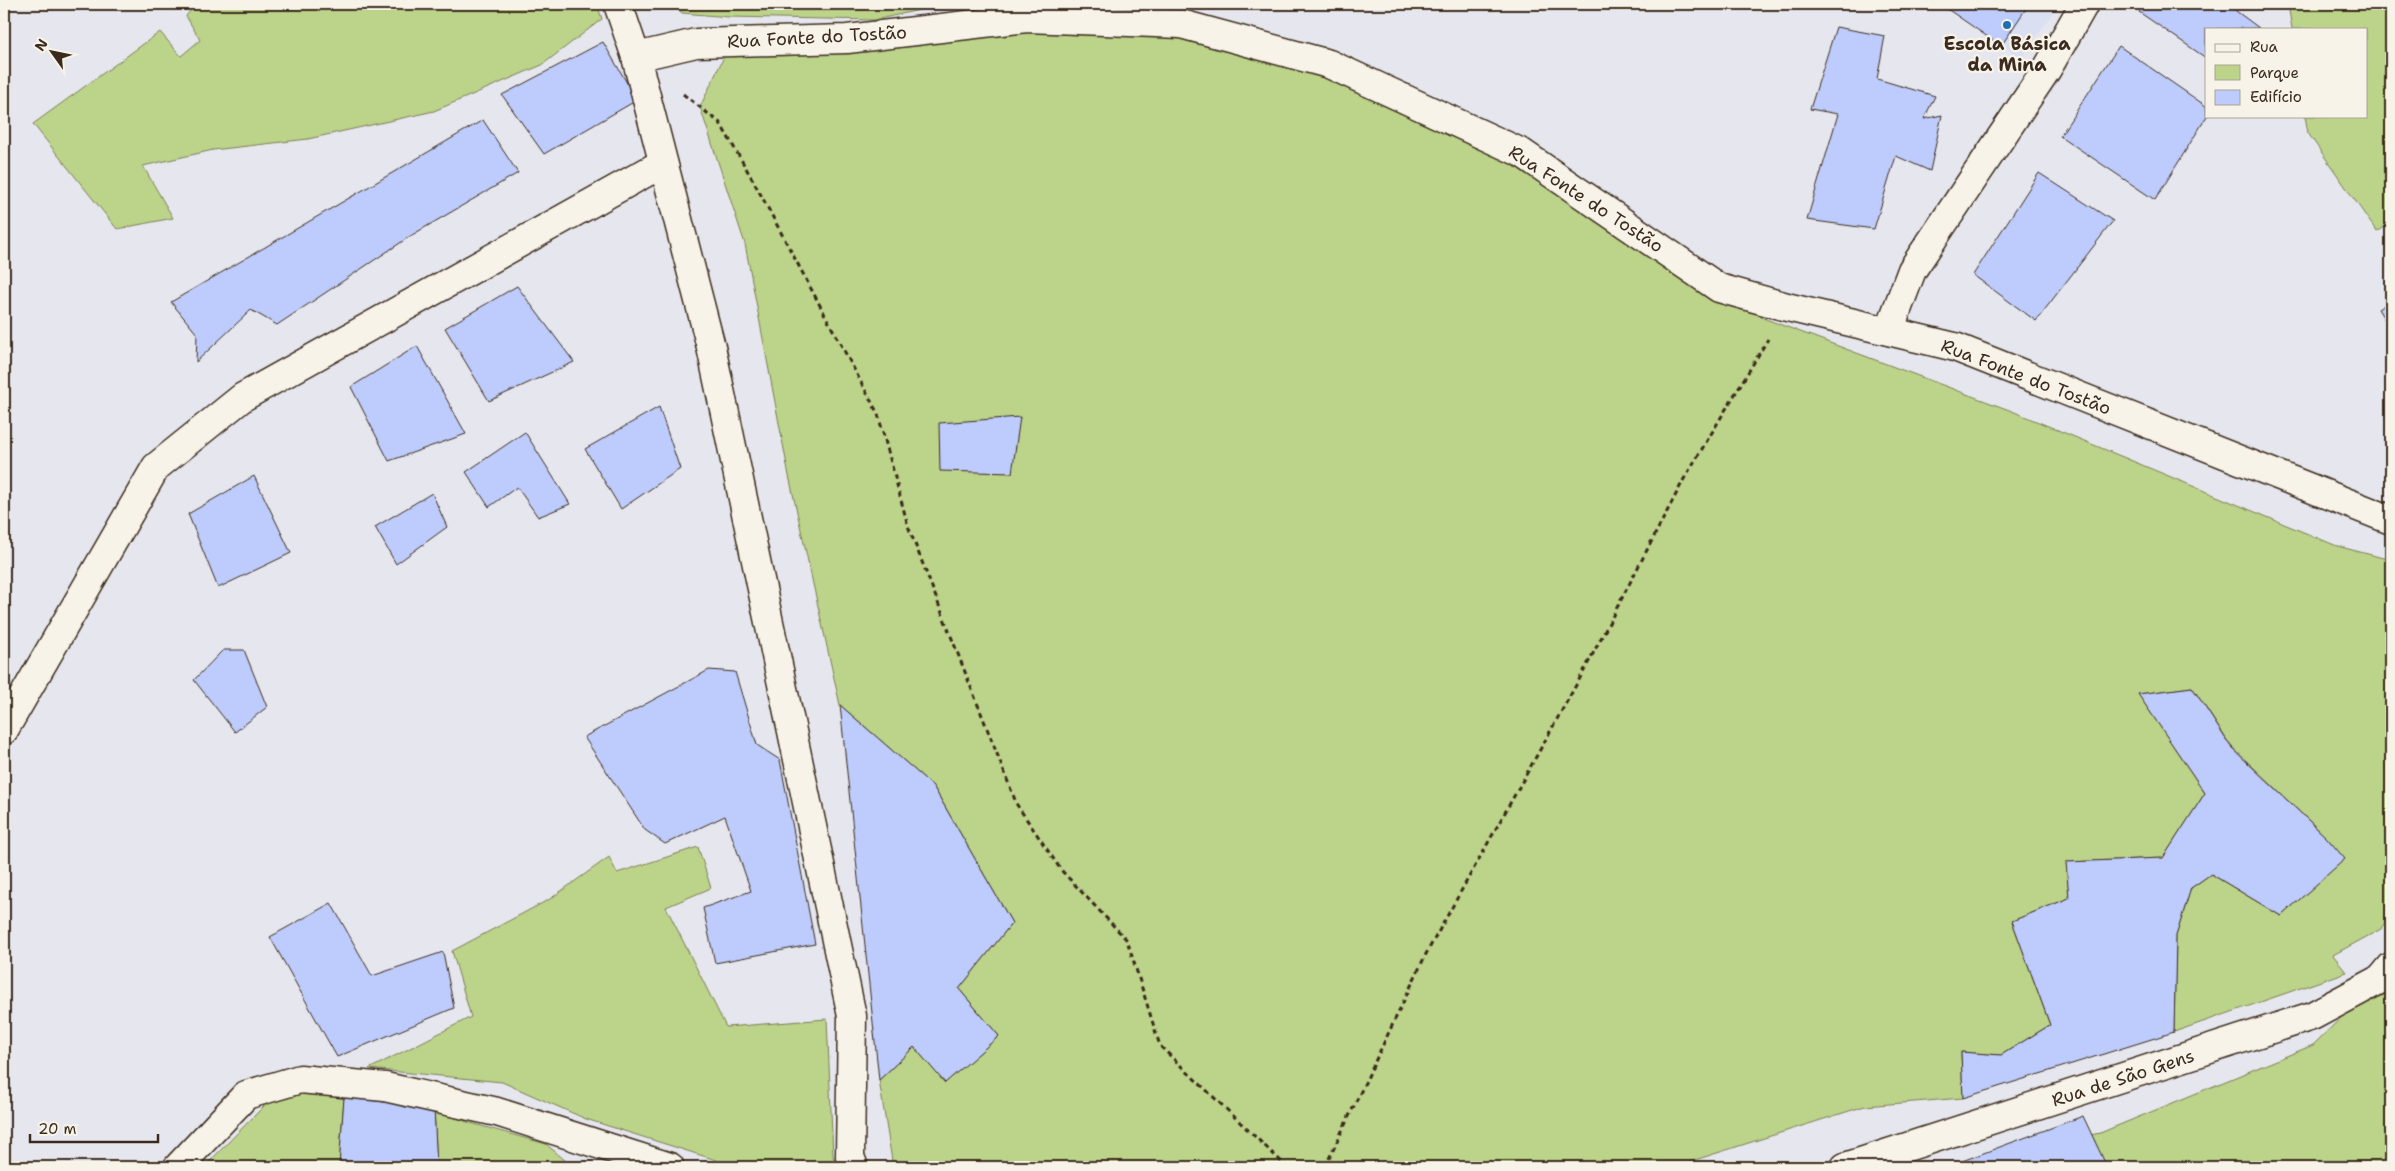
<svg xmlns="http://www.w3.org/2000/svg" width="2395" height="1171" viewBox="0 0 2395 1171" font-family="'Shantell Sans',sans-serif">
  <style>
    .built { fill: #dadff2 }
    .green { fill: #bcd38a; stroke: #7c7e54 }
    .building { fill: #bdccfc; stroke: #3b2a1e }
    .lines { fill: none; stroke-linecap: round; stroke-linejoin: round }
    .street-casing { stroke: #3b2a1e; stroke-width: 31 }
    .path { stroke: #3b2a1e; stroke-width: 3; stroke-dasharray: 5 4; stroke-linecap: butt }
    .street { stroke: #f7f3e8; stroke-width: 28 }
    .poi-dot { fill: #1f6fb2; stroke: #f7f3e8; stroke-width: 2 }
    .labels { text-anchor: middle; stroke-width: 4.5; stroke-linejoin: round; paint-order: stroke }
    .street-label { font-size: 18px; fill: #3b2a1e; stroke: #f7f3e8 }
    .poi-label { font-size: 18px; font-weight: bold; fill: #3b2a1e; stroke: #f7f3e8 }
  </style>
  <rect width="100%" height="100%" fill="#e6e7ee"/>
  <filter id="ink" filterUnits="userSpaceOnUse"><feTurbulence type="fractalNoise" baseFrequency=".02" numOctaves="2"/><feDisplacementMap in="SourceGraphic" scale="10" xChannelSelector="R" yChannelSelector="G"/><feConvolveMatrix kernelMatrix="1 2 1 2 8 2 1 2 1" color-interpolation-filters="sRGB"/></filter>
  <g filter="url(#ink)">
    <polygon class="built" points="1940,4 2058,4 2022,59"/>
    <g class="green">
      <polygon points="196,4 346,4 363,10 365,4 597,4 602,19 542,65 434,111 308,139 213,150 143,166 173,218 117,229 33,124 160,32 181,56 200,40 186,16"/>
      <polygon points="673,4 947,4 874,20 729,17 682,13"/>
      <polygon points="2288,4 2391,4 2391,223 2377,232 2308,133 2305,116 2366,116 2366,29 2292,29"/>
      <polygon points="1181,24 1329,64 1522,153 1763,318 2012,411 2337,546 2391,560 2391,917 2381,929 2333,955 2347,972 2174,1032 2176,936 2191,888 2211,874 2281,916 2344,859 2327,838 2231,746 2192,687 2139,694 2205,793 2163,858 2067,862 2069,898 2012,921 2050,1025 2001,1055 1961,1052 1963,1098 1865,1106 1673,1167 893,1167 879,1080 914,1047 945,1082 999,1036 959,989 1012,923 933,786 840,705 789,476 745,244 700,107 731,42"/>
      <polygon points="698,847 711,888 666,907 726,1027 827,1019 833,1156 837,1167 738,1167 586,1119 502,1082 369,1069 471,1017 452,951 550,899 609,857 617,873"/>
      <polygon points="2391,969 2391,1167 1934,1167 2100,1133 2313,1045"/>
      <polygon points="317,1090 344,1097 339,1167 204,1167 266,1104"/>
      <polygon points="434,1108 467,1122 546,1144 573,1167 437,1167"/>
    </g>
    <g class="building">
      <polygon points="1940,4 2029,4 2001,46"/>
      <polygon points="2144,4 2236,4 2236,11 2259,28 2206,29 2206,58 2139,12"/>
      <polygon points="1836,27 1885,36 1877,79 1935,96 1924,119 1942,115 1930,171 1896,156 1874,229 1807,220 1838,114 1810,109"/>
      <polygon points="603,42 637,100 544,154 502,95"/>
      <polygon points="2119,46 2206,106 2207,116 2155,200 2060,136"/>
      <polygon points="483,120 518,173 412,235 277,325 251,310 196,362 197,334 171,302"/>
      <polygon points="2039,173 2113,221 2036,321 1973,275"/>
      <polygon points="517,286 574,362 489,401 445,328"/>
      <polygon points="2391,301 2391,330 2378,309"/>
      <polygon points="417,346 466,434 389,461 351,387"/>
      <polygon points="659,407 680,469 621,509 585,449"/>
      <polygon points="1020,417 1012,473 940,471 939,423"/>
      <polygon points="525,432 570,504 538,517 517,487 489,507 466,472"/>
      <polygon points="254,476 291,553 218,588 188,514"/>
      <polygon points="432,493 447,527 396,564 375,527"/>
      <polygon points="223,650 244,650 267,707 235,732 194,680"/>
      <polygon points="709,670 735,672 757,745 780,760 815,944 715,963 703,908 751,891 725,816 665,844 645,830 584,737"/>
      <polygon points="2192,687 2231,747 2327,838 2345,859 2281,916 2211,874 2191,888 2176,936 2174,1032 1963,1098 1961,1052 2001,1055 2050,1025 2012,921 2069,898 2066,862 2163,858 2205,793 2138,694"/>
      <polygon points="840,705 933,786 1012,923 959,989 999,1036 945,1083 914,1047 879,1080"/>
      <polygon points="331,903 372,976 443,952 454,1008 337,1057 270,937"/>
      <polygon points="344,1097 434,1108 437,1167 339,1167"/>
      <polygon points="2083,1116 2107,1167 1946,1167"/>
    </g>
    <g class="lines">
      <defs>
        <g id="street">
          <polyline points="618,4 636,57 711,347 852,1016 850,1157 854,1167"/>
          <polyline points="636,57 696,43 847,39 1027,18 1181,24 1329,64 1522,153 1719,288 1787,307 1955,347 2391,520"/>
          <polyline points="1889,331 1912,270 2047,69 2084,4"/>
          <polyline points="4,730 156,467 243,397 663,163"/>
          <polyline points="178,1167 246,1095 300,1079 385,1087 497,1112 670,1167"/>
          <polyline points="1845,1167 2312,1016 2381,979 2391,967"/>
        </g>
      </defs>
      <use href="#street" class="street-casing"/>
      <g class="path">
        <polyline points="683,94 720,123 754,182 878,414 908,526 1017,805 1061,870 1127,940 1160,1046 1287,1167"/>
        <polyline points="1325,1167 1426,954 1585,669 1684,479 1768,339"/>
      </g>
      <use href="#street" class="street"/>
    </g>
  </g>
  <circle class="poi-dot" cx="2007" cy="25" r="5"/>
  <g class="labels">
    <g class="street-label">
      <text transform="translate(817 37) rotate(-3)" y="6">Rua Fonte do Tostão</text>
      <text transform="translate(1586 199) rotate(33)" y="6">Rua Fonte do Tostão</text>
      <text transform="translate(2026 377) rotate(21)" y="6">Rua Fonte do Tostão</text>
      <text transform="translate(2123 1078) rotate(-18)" y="6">Rua de São Gens</text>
    </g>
    <g class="poi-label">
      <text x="2007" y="50">Escola Básica<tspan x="2007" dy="21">da Mina</tspan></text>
    </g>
  </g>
  <rect width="2395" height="1171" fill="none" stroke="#f7f3e8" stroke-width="20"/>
  <rect x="10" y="10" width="2375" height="1151" fill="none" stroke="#3b2a1e" stroke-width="2" filter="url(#ink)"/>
  <rect x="2205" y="28" width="162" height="90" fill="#f7f3e8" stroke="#aca397"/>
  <rect x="2215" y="44" width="25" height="8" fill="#f7f3e8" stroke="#aca397"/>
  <text x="2250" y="52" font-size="15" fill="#3b2a1e">Rua</text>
  <rect x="2215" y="65" width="25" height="15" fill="#bcd38a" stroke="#aca397"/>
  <text x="2250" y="78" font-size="15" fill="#3b2a1e">Parque</text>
  <rect x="2215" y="90" width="25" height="15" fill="#bdccfc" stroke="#aca397"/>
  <text x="2250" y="102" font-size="15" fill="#3b2a1e">Edifício</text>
  <g transform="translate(52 52) rotate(303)" stroke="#f7f3e8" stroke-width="4" paint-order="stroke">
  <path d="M0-4L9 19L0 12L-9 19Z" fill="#3b2a1e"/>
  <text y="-8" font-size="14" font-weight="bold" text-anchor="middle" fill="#3b2a1e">N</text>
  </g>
  <path d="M30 1134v8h128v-8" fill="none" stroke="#3b2a1e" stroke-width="2.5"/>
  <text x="38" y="1134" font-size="15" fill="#3b2a1e" stroke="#f7f3e8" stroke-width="4" paint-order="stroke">20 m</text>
</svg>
